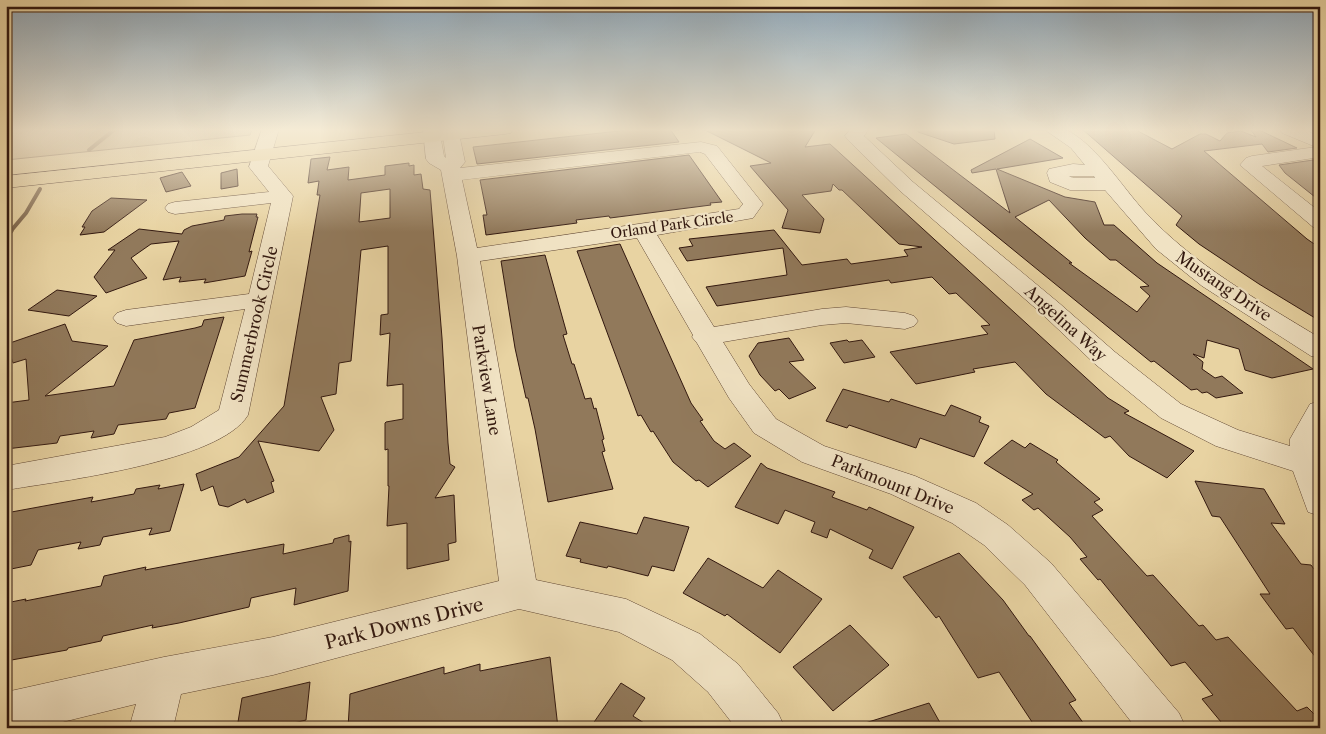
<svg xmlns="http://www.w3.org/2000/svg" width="1326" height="734" viewBox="0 0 1326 734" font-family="'Libre Caslon Text',serif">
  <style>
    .green { fill: #c9b389; stroke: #7e664c }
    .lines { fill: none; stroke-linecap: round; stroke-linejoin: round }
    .stream-far1 { stroke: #7a6249; stroke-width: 4 }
    .stream { stroke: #7a6249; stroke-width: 5 }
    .building { fill: #91795b; stroke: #32180f; fill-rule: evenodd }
    .minor-casing { stroke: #604734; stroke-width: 1 }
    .major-casing { stroke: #32180f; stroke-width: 1 }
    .minor { fill: #f0e2c3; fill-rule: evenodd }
    .major { fill: #e8d3a2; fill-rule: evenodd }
    .labels { text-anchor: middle; stroke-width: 4.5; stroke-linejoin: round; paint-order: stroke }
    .far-street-label { font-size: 14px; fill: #32180f; stroke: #f0e2c3 }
    .street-label { font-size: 16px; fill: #32180f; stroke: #f0e2c3 }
    .near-street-label { font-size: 19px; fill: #32180f; stroke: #f0e2c3 }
  </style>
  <rect width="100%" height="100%" fill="#e8d3a2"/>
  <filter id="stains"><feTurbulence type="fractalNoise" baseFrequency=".004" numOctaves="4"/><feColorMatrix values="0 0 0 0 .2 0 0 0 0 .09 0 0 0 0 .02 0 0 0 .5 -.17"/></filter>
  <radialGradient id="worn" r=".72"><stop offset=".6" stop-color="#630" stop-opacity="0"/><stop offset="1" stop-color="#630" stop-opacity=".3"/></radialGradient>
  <polygon class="green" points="6,129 252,129 250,135 6,160"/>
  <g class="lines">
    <g class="stream-far1">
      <polyline points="89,150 115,129"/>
      <polyline points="10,232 26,213 40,189"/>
    </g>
    <polyline class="stream" points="6,236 11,231"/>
  </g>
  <g class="building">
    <polygon points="637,129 670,129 679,142 477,164 473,147"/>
    <polygon points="703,129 816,129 805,147 830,144 1108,398 1129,411 1124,413 1194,451 1167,478 1129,456 1110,436 1105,438 1046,394 1015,362 973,369 975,372 916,384 890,352 988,334 981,326 990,325 956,293 949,294 932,277 891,283 889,280 717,306 706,287 787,275 783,248 687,261 679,248 693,246 689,239 774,230 802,265 847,259 851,264 908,256 904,250 922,247 899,244 842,190 839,190 833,184 831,191 802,195 824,219 820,233 782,228 788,210 750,166 771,163"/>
    <polygon points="918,129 994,129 995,139 954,144 918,132"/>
    <polygon points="1082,129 1134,129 1172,149 1200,134 1206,134 1220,141 1227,133 1241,131 1256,137 1250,129 1257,129 1297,148 1268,152 1262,144 1204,151 1307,239 1320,248 1320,321 1259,284 1199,244 1176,225 1182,216"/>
    <path d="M 906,134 L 1010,213 L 996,169 L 972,173 L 971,170 L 1030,139 L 1063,158 L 997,169 L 1065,197 L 1095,202 L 1104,225 L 1114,225 L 1157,263 L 1313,369 L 1272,378 L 1245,370 L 1239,349 L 1207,340 L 1204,358 L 1193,354 L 1203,362 L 1202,369 L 1215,378 L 1222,376 L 1243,393 L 1216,398 L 1207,392 L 1202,393 L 1197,389 L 1191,390 L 1154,361 L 1151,362 L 876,138 ZM 1049,200 L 1085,238 L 1110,260 L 1116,260 L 1149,286 L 1140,287 L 1150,296 L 1137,312 L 1069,263 L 1072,263 L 1015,217 Z"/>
    <polygon points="689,155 722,202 710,203 711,205 610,218 609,216 576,220 577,223 486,235 483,215 487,215 480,180"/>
    <path d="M 330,157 L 327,170 L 349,167 L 348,180 L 385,175 L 385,166 L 409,163 L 409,166 L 414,165 L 414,175 L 421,174 L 423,189 L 430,190 L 442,338 L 448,443 L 450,464 L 455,467 L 435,498 L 454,495 L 456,542 L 448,544 L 449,560 L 407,569 L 407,523 L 387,526 L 389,486 L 388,486 L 388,449 L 385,450 L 385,423 L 386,422 L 403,419 L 403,384 L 387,386 L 390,333 L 380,335 L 381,315 L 388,314 L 388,246 L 361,250 L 351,361 L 339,363 L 336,394 L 321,397 L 334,430 L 319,451 L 258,441 L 274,481 L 271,482 L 274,492 L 247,503 L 245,499 L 228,507 L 219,505 L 213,486 L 201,491 L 196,474 L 239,457 L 284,406 L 320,195 L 317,195 L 319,181 L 308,183 L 311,159 ZM 390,189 L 390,218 L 359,222 L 361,193 Z"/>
    <polygon points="1320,159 1320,201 1285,173 1279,165"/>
    <polygon points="237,169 238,186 221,189 221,173"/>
    <polygon points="182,172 191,186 166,192 160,178"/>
    <polygon points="111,198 147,200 104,232 80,235 85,227 82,227 92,211"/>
    <polygon points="242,214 257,214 256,217 258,217 249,252 252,251 245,276 204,283 206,279 179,282 181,277 163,280 179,241 151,244 131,258 147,278 106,293 94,277 115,250 108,250 139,229 182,234 184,230 192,226 224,220 225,216"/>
    <polygon points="620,244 691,403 703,420 700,421 714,441 725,449 734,443 751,456 708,487 699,480 696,481 673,462 653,431 651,432 641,415 638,416 577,251"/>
    <polygon points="545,255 567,334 563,335 572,364 574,364 585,399 591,398 594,409 596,408 604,439 602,440 605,451 602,452 613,489 548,502 535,429 528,398 526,398 515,348 501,261"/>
    <polygon points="57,290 97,296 69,316 28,310"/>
    <polygon points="224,317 195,408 169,413 166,419 118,425 114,434 91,438 94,431 60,436 57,443 6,449 6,403 29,400 26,359 13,363 7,344 65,324 72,341 108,346 45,396 114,386 134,340 195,328 202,326 204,320"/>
    <polygon points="789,338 804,360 789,362 816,388 789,399 779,389 775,391 760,375 749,356 758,343"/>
    <polygon points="847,340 849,342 862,340 875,357 844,363 830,343"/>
    <polygon points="843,389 889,402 891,399 945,416 951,405 981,417 979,422 989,426 974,457 920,438 916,448 849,425 847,428 826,421"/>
    <polygon points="1012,440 1025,448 1030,443 1058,460 1056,462 1100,499 1094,502 1103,510 1092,516 1147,576 1153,575 1199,626 1203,625 1216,640 1228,637 1297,711 1307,707 1320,720 1320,728 1226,728 1202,699 1213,695 1185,662 1171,666 1100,579 1098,580 1080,559 1087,557 1070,537 1038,508 1034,510 1022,500 1033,494 984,463"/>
    <polygon points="761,463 767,468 835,492 832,497 867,510 869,507 914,527 892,569 869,558 873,550 830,529 827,538 811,532 815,522 785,510 778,524 735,507"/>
    <polygon points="1195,481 1264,489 1285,524 1271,523 1301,564 1311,565 1320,577 1320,663 1293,628 1286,629 1260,594 1270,594 1220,517 1212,516"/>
    <polygon points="184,484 170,531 149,535 152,528 103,537 100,545 78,549 81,542 38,550 31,565 6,570 6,513 93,497 91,502 134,494 136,489 160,485 158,489"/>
    <polygon points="644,517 689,527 674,571 652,566 648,576 608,566 607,568 580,562 581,559 566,556 580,522 637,534"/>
    <polygon points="349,535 349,542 351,541 348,591 294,605 296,588 251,598 249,607 179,623 152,628 153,625 103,636 101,641 68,648 67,650 6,661 6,603 26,599 25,601 101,586 104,576 146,567 145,570 284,544 283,554 333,543 334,539"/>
    <polygon points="959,553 1003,600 1029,636 1030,636 1076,700 1069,703 1084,724 1072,728 1036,728 999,672 978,678 939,616 936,618 903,577"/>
    <polygon points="708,558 763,588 778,570 822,599 780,653 727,614 725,616 683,593"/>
    <polygon points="850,625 889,665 833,711 793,667"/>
    <polygon points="550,657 558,728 348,728 350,694 444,667 444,674 480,664 480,671"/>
    <polygon points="310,682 306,720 290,724 290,728 237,728 242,698"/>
    <polygon points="621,683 645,698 633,716 652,728 590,728"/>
    <polygon points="929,703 943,728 863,728 862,724"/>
  </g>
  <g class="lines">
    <defs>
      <g id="minor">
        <path d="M 262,129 L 279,129 L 268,166 L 293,196 L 248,415 C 220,462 60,481 6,490 L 6,466 L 165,437 L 191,427 L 219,410 L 245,309 L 126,326 L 117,323 L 113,318 L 117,313 L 126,310 L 249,294 L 271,203 L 175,214 L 168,212 L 165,208 L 168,204 L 175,202 L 269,192 L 249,167 Z"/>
        <path d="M 423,129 L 439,129 L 444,156 L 446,158 L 442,129 L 458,129 L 465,162 L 460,168 L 701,142 L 717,146 L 763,204 L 753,218 L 657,235 L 714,327 L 822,309 L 846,307 L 905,313 L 914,316 L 918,321 L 914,326 L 905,329 L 846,323 L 822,325 L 723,342 L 749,384 L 776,419 L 824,446 L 915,476 L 976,503 L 1008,525 L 1051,563 L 1179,713 L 1186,728 L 1136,728 L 1025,585 L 984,545 L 952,523 L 891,494 L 802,462 L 754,433 L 729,398 L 697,343 L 692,337 L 693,335 L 637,238 L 480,261 L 536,580 L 626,599 L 700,634 L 738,664 L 778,713 L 785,728 L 736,728 L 708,692 L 672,660 L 619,632 L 519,609 L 273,675 L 181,694 L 173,728 L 129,728 L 136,704 L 38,728 L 6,728 L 6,692 L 164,657 L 273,637 L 499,581 L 457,256 L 441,170 L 429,163 L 426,159 ZM 700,152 L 705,154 L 743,204 L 739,209 L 477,248 L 462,180 Z"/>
        <polygon points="851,129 869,129 864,136 913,182 1059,303 1115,352 1181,404 1238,430 1290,446 1290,439 1310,404 1320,401 1320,516 1308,512 1293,471 1216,446 1161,418 1095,364 1041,313 899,190 848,140 845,136"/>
        <path d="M 1044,129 C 1050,129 1060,128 1066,130 C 1095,143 1123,188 1145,212 C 1194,265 1258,300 1320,338 L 1320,358 L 1311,356 L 1202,286 L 1156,249 L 1105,190 L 1070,190 L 1050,182 L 1047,173 L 1049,169 L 1073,164 L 1085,165 L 1071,148 ZM 1069,176 L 1094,176 L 1095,178 L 1073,178 Z"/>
        <polygon points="1280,129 1303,129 1320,137 1320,157 1262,166 1320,212 1320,229 1313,227 1240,165 1246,158 1252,156 1316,147 1282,133"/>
      </g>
      <polygon id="major" points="455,129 513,129 511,133 505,134 6,188 6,176"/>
    </defs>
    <use href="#minor" class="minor-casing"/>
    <use href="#major" class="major-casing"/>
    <use href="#minor" class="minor"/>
    <use href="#major" class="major"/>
  </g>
  <linearGradient id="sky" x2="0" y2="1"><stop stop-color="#8fa7b8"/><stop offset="0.56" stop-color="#f5ebd5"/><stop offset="1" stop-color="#f5ebd5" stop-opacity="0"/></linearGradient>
  <rect width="1326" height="232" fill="url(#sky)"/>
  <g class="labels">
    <g class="far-street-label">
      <text transform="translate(672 225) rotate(-8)" y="5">Orland Park Circle</text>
    </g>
    <g class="street-label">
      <text transform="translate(1224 286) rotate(34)" y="6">Mustang Drive</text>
      <text transform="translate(1066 323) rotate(42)" y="6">Angelina Way</text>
      <text transform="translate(254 324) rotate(-77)" y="6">Summerbrook Circle</text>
      <text transform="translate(487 380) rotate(81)" y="6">Parkview Lane</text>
      <text transform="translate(893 484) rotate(22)" y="6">Parkmount Drive</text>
    </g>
    <g class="near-street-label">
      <text transform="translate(404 623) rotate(-14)" y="7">Park Downs Drive</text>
    </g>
  </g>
  <rect width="1326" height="734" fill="none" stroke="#e8d3a2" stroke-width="25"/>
  <rect x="8" y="8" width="1311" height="719" fill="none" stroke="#32180f" stroke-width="2.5"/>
  <rect x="12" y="12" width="1301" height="709" fill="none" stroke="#32180f"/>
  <rect width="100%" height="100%" filter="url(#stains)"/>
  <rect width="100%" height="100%" fill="url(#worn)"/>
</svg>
